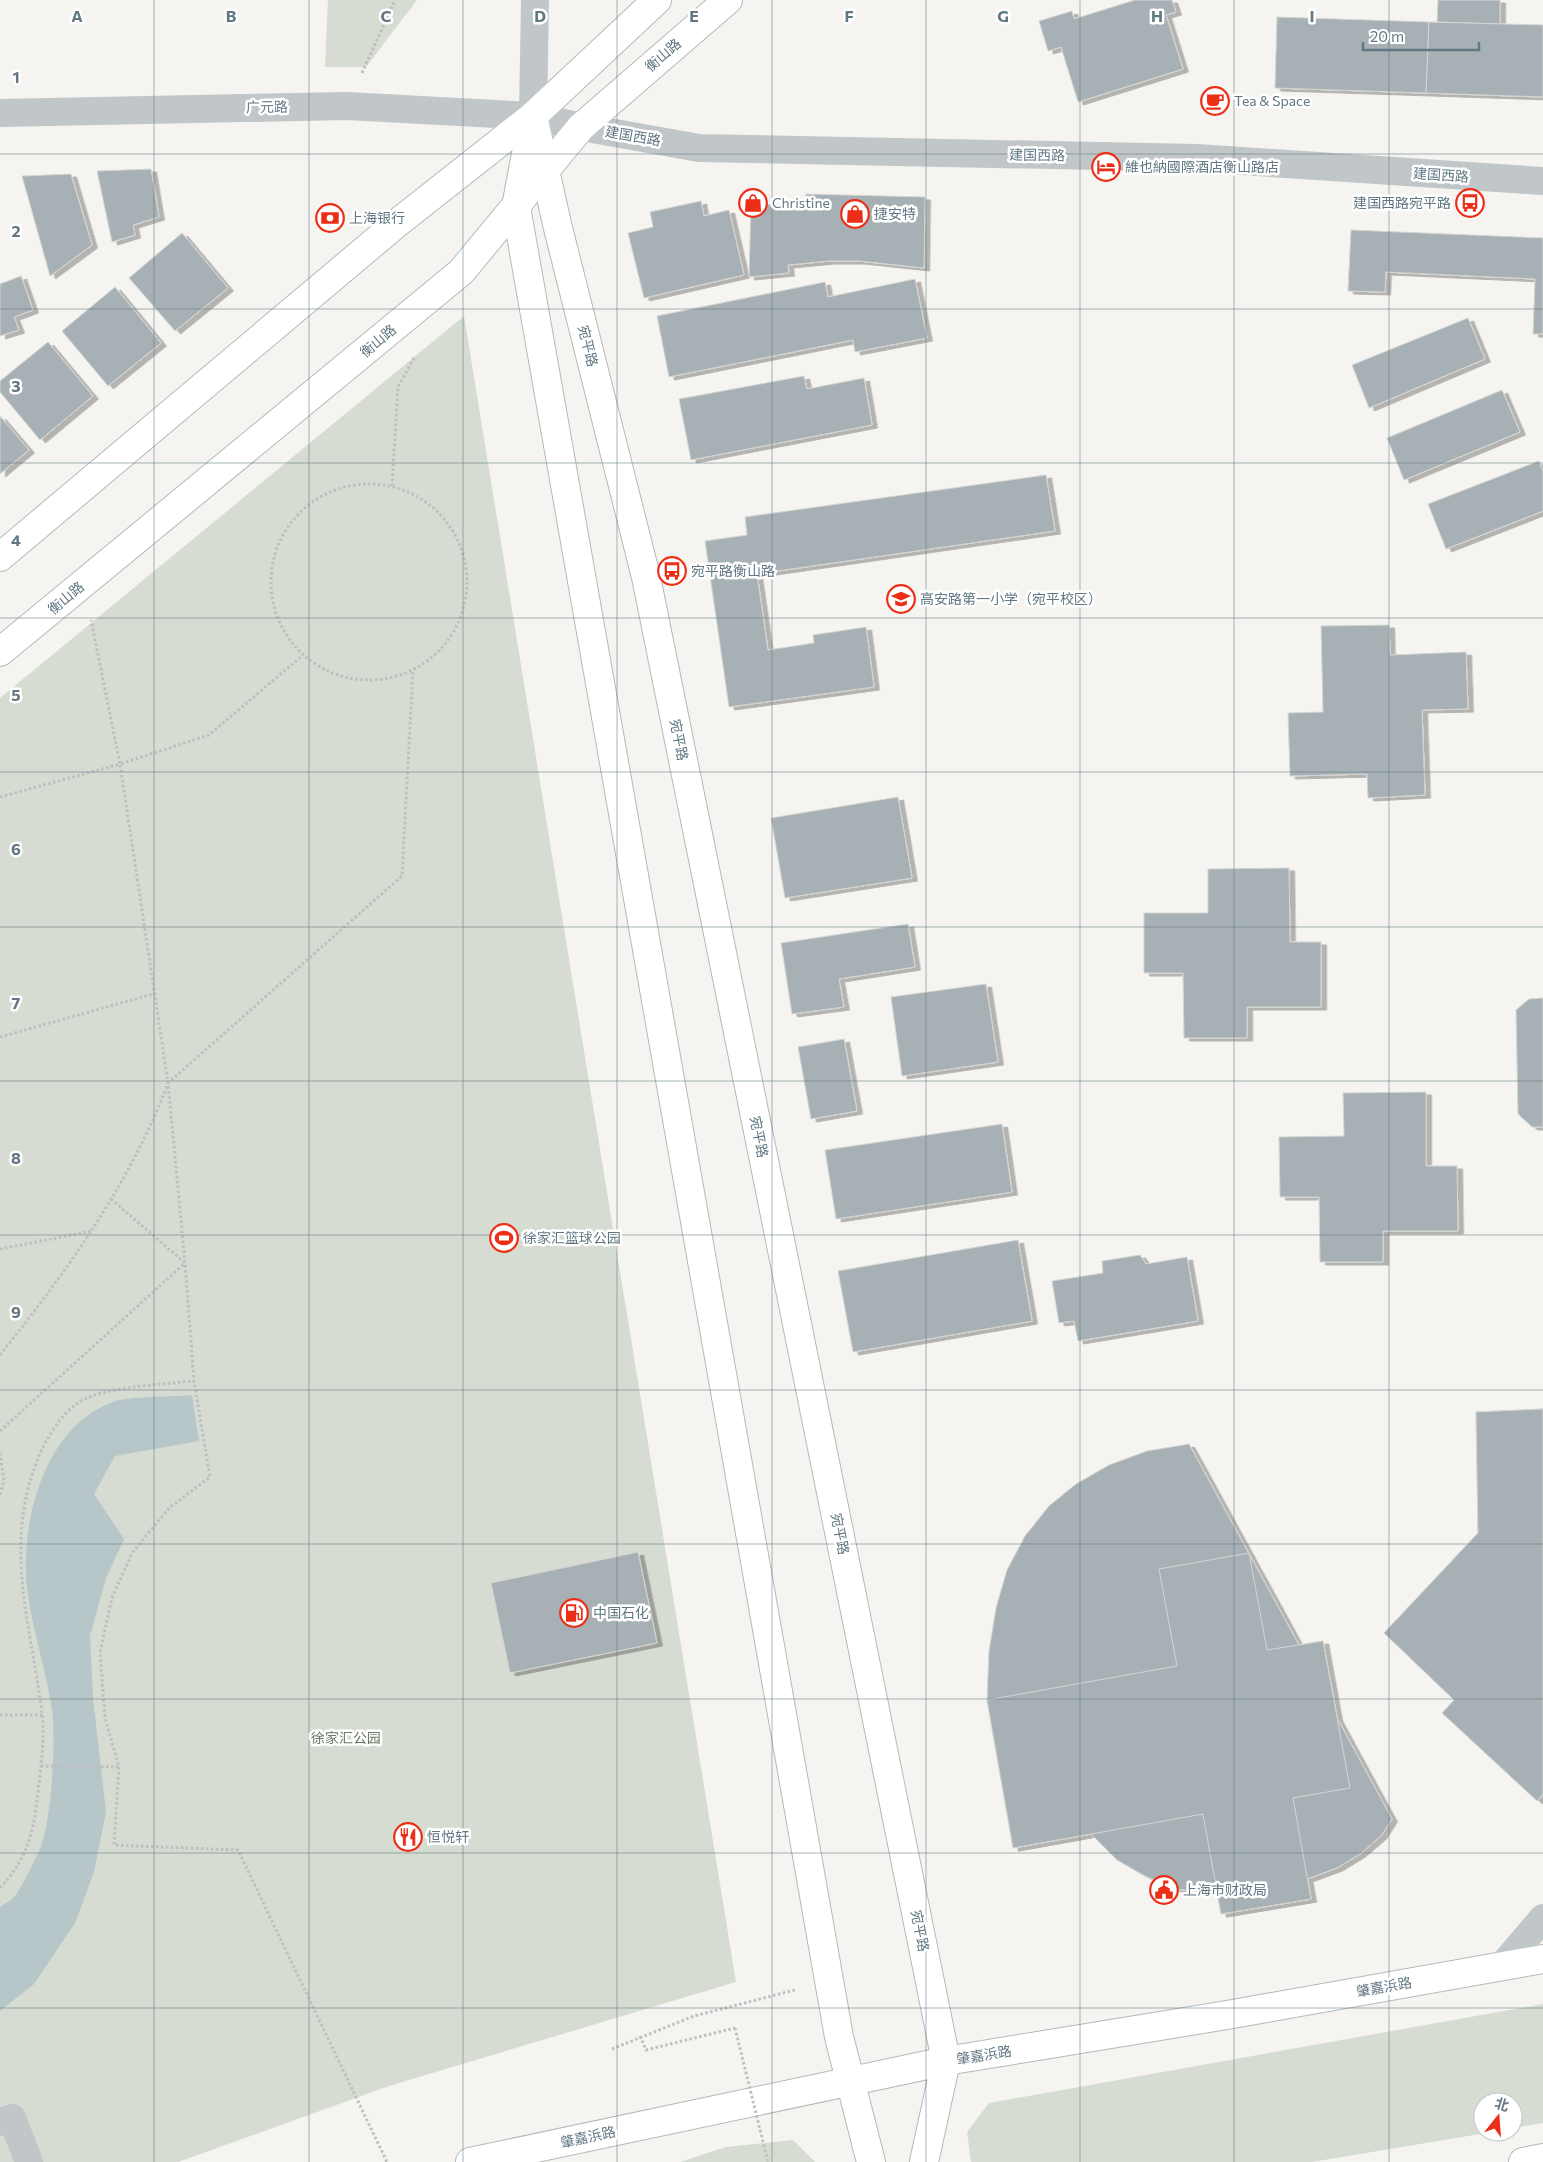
<svg xmlns="http://www.w3.org/2000/svg" width="1543" height="2162" viewBox="0 0 1543 2162" font-family="Commissioner,'Noto Sans SC',sans-serif">
  <style>
    .green { fill: #d6dcd1 }
    .water { fill: #b7c6c9 }
    .building { fill: #a7b1b5; stroke: #d5d5d3; filter: url(#shadow) }
    .lines { fill: none; stroke-linecap: round; stroke-linejoin: round }
    .major-casing { stroke: #b4b9bc; stroke-width: 30 }
    .path { stroke: #bdbfc1; stroke-width: 3; stroke-dasharray: 2.5 2.5; stroke-linecap: butt }
    .minor { stroke: #c1c6c8; stroke-width: 28 }
    .major { stroke: #fff; stroke-width: 28 }
    .path-bridge { stroke: #bdbfc1; stroke-width: 3; stroke-dasharray: 2.5 2.5; stroke-linecap: butt }
    .grid { fill: none; stroke: #617883; stroke-width: 1; stroke-opacity: 0.55 }
    .labels { text-anchor: middle; stroke-width: 5; stroke-linejoin: round; paint-order: stroke }
    .street-label { font-size: 14px; fill: #617883; stroke: #fff }
    .poi-label { font-size: 14px; fill: #617883; stroke: #fff; text-anchor: start }
    .park-label { font-size: 14px; fill: #697a61; stroke: #fff }
    .grid-label { font-size: 16px; text-anchor: middle; font-weight: bold; fill: #617883; stroke: #fff; stroke-width: 5; stroke-linejoin: round; paint-order: stroke }
  </style>
  <defs>
    <filter id="shadow"><feDropShadow dx="5.5" dy="3" stdDeviation="0" flood-color="#0004"/></filter>
  </defs>
  <rect width="100%" height="100%" fill="#f5f4f0"/>
  <g class="green">
    <polygon points="328,0 417,0 366,67 325,67"/>
    <polygon points="464,316 736,1982 389,2086 178,2162 0,2162 0,698"/>
    <polygon points="1543,2004 1543,2123 1513,2128 1513,2102 1483,2102 1483,2132 1492,2132 1312,2162 971,2162 967,2132 989,2103"/>
    <polygon points="793,2140 815,2162 680,2162 726,2147"/>
  </g>
  <path class="water" d="M 192,1395 L 199,1441 L 115,1456 L 94,1494 L 124,1539 L 106,1578 L 90,1636 L 93,1698 L 106,1812 L 94,1872 L 75,1923 L 34,1984 L 0,2011 L 0,1907 C 5,1904 11,1900 15,1896 C 23,1885 36,1858 41,1846 C 52,1816 57,1734 51,1703 C 44,1661 29,1619 26,1577 C 23,1512 47,1426 113,1402 C 128,1396 173,1397 192,1395 Z"/>
  <g class="building">
    <polygon points="1135,0 1172,0 1176,12 1166,15 1183,69 1078,102 1061,47 1048,51 1039,21 1072,11 1074,19"/>
    <polygon points="1438,0 1500,0 1500,24 1437,22"/>
    <polygon points="1277,17 1429,22 1426,93 1275,88"/>
    <polygon points="1429,22 1543,25 1543,97 1426,93"/>
    <polygon points="151,169 159,217 133,225 135,235 112,242 97,171"/>
    <polygon points="71,174 92,245 50,276 22,176"/>
    <polygon points="806,194 925,197 924,268 859,261 829,261 788,265 789,273 749,277 751,204 806,206"/>
    <polygon points="701,201 704,216 729,210 744,275 644,298 628,233 653,227 650,212"/>
    <polygon points="1351,230 1543,238 1543,334 1533,334 1535,279 1386,272 1385,292 1348,291"/>
    <polygon points="182,233 228,288 175,331 129,278"/>
    <polygon points="21,276 33,310 14,317 19,330 0,336 0,284"/>
    <polygon points="915,279 927,338 855,352 853,340 669,377 657,316 825,282 828,297"/>
    <polygon points="115,287 161,343 108,386 62,331"/>
    <polygon points="1468,318 1485,359 1369,408 1352,365"/>
    <polygon points="48,342 93,396 40,440 0,392 0,381"/>
    <polygon points="804,376 807,389 864,378 872,425 691,460 679,399"/>
    <polygon points="1502,390 1520,432 1404,480 1387,438"/>
    <polygon points="0,416 29,450 0,474"/>
    <polygon points="1539,461 1543,472 1543,511 1446,549 1428,504"/>
    <polygon points="1046,475 1055,531 757,574 768,650 814,643 813,635 866,627 874,687 729,707 705,541 747,535 745,517"/>
    <polygon points="1389,625 1390,655 1466,652 1468,709 1422,710 1425,795 1368,798 1367,774 1290,776 1288,713 1323,712 1321,626"/>
    <polygon points="898,797 912,878 785,898 771,818"/>
    <polygon points="1289,868 1290,942 1321,942 1321,1007 1247,1007 1247,1038 1184,1038 1183,973 1144,973 1144,913 1208,913 1208,869"/>
    <polygon points="908,924 915,967 839,979 844,1007 792,1014 781,943"/>
    <polygon points="986,984 998,1062 902,1076 891,997"/>
    <polygon points="1543,998 1543,1127 1532,1127 1518,1114 1516,1010 1529,999"/>
    <polygon points="844,1039 857,1111 811,1119 798,1047"/>
    <polygon points="1426,1092 1426,1166 1457,1166 1458,1231 1383,1231 1383,1262 1320,1262 1319,1197 1280,1197 1279,1137 1344,1136 1343,1093"/>
    <polygon points="1002,1124 1012,1192 836,1219 825,1150"/>
    <polygon points="1018,1240 1032,1321 853,1352 838,1271"/>
    <polygon points="1140,1255 1146,1264 1187,1257 1198,1321 1078,1341 1074,1321 1059,1323 1052,1281 1103,1273 1102,1261"/>
    <polygon points="1543,1409 1543,1628 1465,1710 1384,1633 1478,1533 1476,1412"/>
    <polygon points="1543,1409 1543,1794 1537,1801 1442,1713 1454,1700 1384,1633 1478,1533 1476,1412"/>
    <polygon points="1189,1444 1299,1645 1323,1641 1336,1716 1392,1819 1381,1836 1360,1854 1337,1868 1307,1879 1311,1899 1221,1914 1217,1894 1176,1889 1145,1876 1117,1860 1091,1834 1013,1848 987,1700 989,1651 996,1608 1007,1570 1025,1536 1049,1506 1076,1484 1109,1465 1147,1451"/>
    <polygon points="638,1552 657,1643 510,1673 491,1583"/>
    <polygon points="1249,1553 1267,1650 1323,1641 1350,1788 1293,1798 1311,1899 1221,1914 1203,1814 1013,1848 987,1700 1177,1666 1159,1569"/>
  </g>
  <g class="lines">
    <defs>
      <g id="major">
        <polyline points="533,116 557,224 646,577 946,2061 924,2162"/>
        <polyline points="531,127 516,207 839,2037 871,2162"/>
        <polyline points="0,557 396,224 533,116 657,0"/>
        <polyline points="0,652 461,272 581,127 728,0"/>
        <polyline points="470,2162 946,2061 1227,2015 1543,1959"/>
        <polyline points="1523,2162 1543,2158"/>
      </g>
    </defs>
    <use href="#major" class="major-casing"/>
    <g class="path">
      <polyline points="362,73 395,0"/>
      <circle cx="369" cy="582" r="98"/>
      <polyline points="392,486 398,387 415,356"/>
      <polyline points="0,797 120,764 91,620"/>
      <polyline points="0,1037 153,994"/>
      <polyline points="111,1199 185,1263 194,1381 210,1477 169,1508 132,1553 112,1598 100,1652 105,1718 119,1767 114,1845 238,1850 387,2162"/>
      <polyline points="0,1249 92,1231"/>
      <path d="M 0,1355 C 67,1271 130,1184 168,1083 L 120,764 L 209,735 L 303,655"/>
      <polyline points="0,1431 185,1263 168,1083 402,876 413,670"/>
      <polyline points="0,1453 4,1481 0,1495"/>
      <polyline points="0,1715 42,1715"/>
      <polyline points="41,1766 119,1767"/>
      <path d="M 0,1888 C 28,1858 34,1831 38,1792 C 41,1767 45,1738 42,1713 C 30,1619 0,1536 44,1445 C 54,1428 65,1409 83,1400 C 105,1387 166,1384 194,1381"/>
      <polyline points="640,2036 646,2050 735,2028"/>
      <polyline points="612,2049 694,2016 795,1990"/>
    </g>
    <g class="minor">
      <polyline points="0,113 347,106 533,116 581,127 699,148 1197,158 1543,181"/>
      <polyline points="533,116 535,0"/>
      <polyline points="1502,1966 1543,1918"/>
      <polyline points="0,2122 12,2118 29,2162"/>
    </g>
    <use href="#major" class="major"/>
    <polyline class="path-bridge" points="735,2028 768,2162"/>
  </g>
  <path class="grid" d="M 154,0 L 154,2162M 309,0 L 309,2162M 463,0 L 463,2162M 617,0 L 617,2162M 772,0 L 772,2162M 926,0 L 926,2162M 1080,0 L 1080,2162M 1234,0 L 1234,2162M 1389,0 L 1389,2162M 0,154 L 1543,154M 0,309 L 1543,309M 0,463 L 1543,463M 0,618 L 1543,618M 0,772 L 1543,772M 0,927 L 1543,927M 0,1081 L 1543,1081M 0,1235 L 1543,1235M 0,1390 L 1543,1390M 0,1544 L 1543,1544M 0,1699 L 1543,1699M 0,1853 L 1543,1853M 0,2008 L 1543,2008"/>
  <defs>
    <symbol id="cafe-ring" viewBox="-11 -11 22 22"><circle r="9.5" fill="#fff" stroke="#ed2e17" stroke-width="1.5"/><path d="M-5.5-4.5H6V0H3Q3 3.5 0 3.5H-2.5Q-5.5 3.5-5.5 0ZM3-3.2v2h1.7v-2ZM-6 4.5H4V6H-6Z" fill="#ed2e17"/></symbol>
    <symbol id="hotel-ring" viewBox="-11 -11 22 22"><circle r="9.5" fill="#fff" stroke="#ed2e17" stroke-width="1.5"/><path d="M-6-4.5h1.5V1H6V5H4.5V3h-9V5H-6ZM-4 0a1.8 1.8 0 1 1 3.6 0ZM.5 0V-2.5h3Q6-2.5 6 0Z" fill="#ed2e17"/></symbol>
    <symbol id="shop-ring" viewBox="-11 -11 22 22"><circle r="9.5" fill="#fff" stroke="#ed2e17" stroke-width="1.5"/><path d="M-5-2.5h2.3a2.7 3.5 0 0 1 5.4 0H5L5.5 6h-11ZM-1.5-2.5h3a1.5 2.3 0 0 0-3 0Z" fill="#ed2e17"/></symbol>
    <symbol id="bus-ring" viewBox="-11 -11 22 22"><circle r="9.5" fill="#fff" stroke="#ed2e17" stroke-width="1.5"/><path d="M-5-6H5V4H4V6H2V4H-2V6H-4V4H-5ZM-3.5-4V0h7V-4ZM-3.5 1.2v1.5H-2V1.2ZM2 1.2v1.5H3.5V1.2Z" fill="#ed2e17"/></symbol>
    <symbol id="bank-ring" viewBox="-11 -11 22 22"><circle r="9.5" fill="#fff" stroke="#ed2e17" stroke-width="1.5"/><path d="M-6-4H6V4H-6ZM0-2.3a2.3 2.3 0 1 0 0 4.6a2.3 2.3 0 1 0 0-4.6Z" fill="#ed2e17"/></symbol>
    <symbol id="school-ring" viewBox="-11 -11 22 22"><circle r="9.5" fill="#fff" stroke="#ed2e17" stroke-width="1.5"/><path d="M0-5L7-2L0 1L-7-2ZM-4 1L0 2.5L4 1V4Q0 6-4 4Z" fill="#ed2e17"/></symbol>
    <symbol id="stadium-ring" viewBox="-11 -11 22 22"><circle r="9.5" fill="#fff" stroke="#ed2e17" stroke-width="1.5"/><path d="M0-5a6.5 5 0 1 0 0 10a6.5 5 0 1 0 0-10ZM-3.5-1.8h7v3.6h-7Z" fill="#ed2e17"/></symbol>
    <symbol id="fuel-ring" viewBox="-11 -11 22 22"><circle r="9.5" fill="#fff" stroke="#ed2e17" stroke-width="1.5"/><path d="M-5.5-6h7V0h2V4h1.3V-2.5L3-4.5l.8-.8L6-3V5H2.5V1h-1V6h-7ZM-4.2-4.7v3.2H.2V-4.7Z" fill="#ed2e17"/></symbol>
    <symbol id="restaurant-ring" viewBox="-11 -11 22 22"><circle r="9.5" fill="#fff" stroke="#ed2e17" stroke-width="1.5"/><path d="M-5-6h1v4h1v-4h1v4h1v-4h1v5L-1.5 .5V6h-2V.5L-5-1ZM5-6V6H3V1.5H1.5Q1.5-4 5-6Z" fill="#ed2e17"/></symbol>
    <symbol id="civic-ring" viewBox="-11 -11 22 22"><circle r="9.5" fill="#fff" stroke="#ed2e17" stroke-width="1.5"/><path d="M-.6-6.5H3V-4.5H.6V-3L4-1V1h2V6H-6V1h2V-1L-.6-3ZM-1.2 2.5V6h2.4V2.5Z" fill="#ed2e17"/></symbol>
  </defs>
  <g fill-rule="evenodd">
    <use href="#cafe-ring" x="1199" y="85" width="32" height="32"/>
    <use href="#hotel-ring" x="1090" y="151" width="32" height="32"/>
    <use href="#shop-ring" x="737" y="187" width="32" height="32"/>
    <use href="#bus-ring" x="1454" y="187" width="32" height="32"/>
    <use href="#shop-ring" x="839" y="198" width="32" height="32"/>
    <use href="#bank-ring" x="314" y="202" width="32" height="32"/>
    <use href="#bus-ring" x="656" y="555" width="32" height="32"/>
    <use href="#school-ring" x="885" y="583" width="32" height="32"/>
    <use href="#stadium-ring" x="488" y="1222" width="32" height="32"/>
    <use href="#fuel-ring" x="558" y="1597" width="32" height="32"/>
    <use href="#restaurant-ring" x="392" y="1821" width="32" height="32"/>
    <use href="#civic-ring" x="1148" y="1874" width="32" height="32"/>
  </g>
  <g class="labels">
    <g class="street-label">
      <text transform="translate(663 55) rotate(-41)" y="5">衡山路</text>
      <text transform="translate(267 107) rotate(-1)" y="5">广元路</text>
      <text transform="translate(633 136) rotate(10)" y="5">建国西路</text>
      <text transform="translate(1037 155) rotate(1)" y="5">建国西路</text>
      <text transform="translate(1441 175) rotate(4)" y="5">建国西路</text>
      <text transform="translate(378 341) rotate(-40)" y="5">衡山路</text>
      <text transform="translate(588 346) rotate(76)" y="5">宛平路</text>
      <text transform="translate(66 598) rotate(-40)" y="5">衡山路</text>
      <text transform="translate(679 740) rotate(79)" y="5">宛平路</text>
      <text transform="translate(759 1137) rotate(79)" y="5">宛平路</text>
      <text transform="translate(840 1534) rotate(79)" y="5">宛平路</text>
      <text transform="translate(920 1931) rotate(79)" y="5">宛平路</text>
      <text transform="translate(1384 1987) rotate(-10)" y="5">肇嘉浜路</text>
      <text transform="translate(984 2055) rotate(-9)" y="5">肇嘉浜路</text>
      <text transform="translate(588 2137) rotate(-12)" y="5">肇嘉浜路</text>
    </g>
    <g class="poi-label">
      <text x="1234" y="106">Tea &amp; Space</text>
      <text x="1125" y="172">維也納國際酒店衡山路店</text>
      <text x="772" y="208">Christine</text>
      <text x="1451" y="208" text-anchor="end">建国西路宛平路</text>
      <text x="874" y="219">捷安特</text>
      <text x="349" y="223">上海银行</text>
      <text x="691" y="576">宛平路衡山路</text>
      <text x="920" y="604">高安路第一小学（宛平校区）</text>
      <text x="523" y="1243">徐家汇篮球公园</text>
      <text x="593" y="1618">中国石化</text>
      <text x="427" y="1842">恒悦轩</text>
      <text x="1183" y="1895">上海市财政局</text>
    </g>
    <g class="park-label">
      <text x="346" y="1743">徐家汇公园</text>
    </g>
  </g>
  <g class="grid-label">
    <text x="77" y="22">A</text>
    <text x="231" y="22">B</text>
    <text x="386" y="22">C</text>
    <text x="540" y="22">D</text>
    <text x="694" y="22">E</text>
    <text x="849" y="22">F</text>
    <text x="1003" y="22">G</text>
    <text x="1157" y="22">H</text>
    <text x="1312" y="22">I</text>
    <text x="16" y="83">1</text>
    <text x="16" y="237">2</text>
    <text x="16" y="392">3</text>
    <text x="16" y="546">4</text>
    <text x="16" y="701">5</text>
    <text x="16" y="855">6</text>
    <text x="16" y="1009">7</text>
    <text x="16" y="1164">8</text>
    <text x="16" y="1318">9</text>
  </g>
  <g transform="translate(1498 2117) rotate(17)"><circle r="24" fill="#ffffff" stroke="#c0c9cd"/>
  <path d="M0-4L9 19L0 12L-9 19Z" fill="#ed2e17"/>
  <text y="-8" font-size="14" font-weight="bold" text-anchor="middle" fill="#617883">北</text>
  </g>
  <path d="M1363 42v8h116v-8" fill="none" stroke="#617883" stroke-width="2.5"/>
  <text x="1370" y="42" font-size="15" fill="#617883" stroke="#ffffff" stroke-width="4" paint-order="stroke">20 m</text>
</svg>
